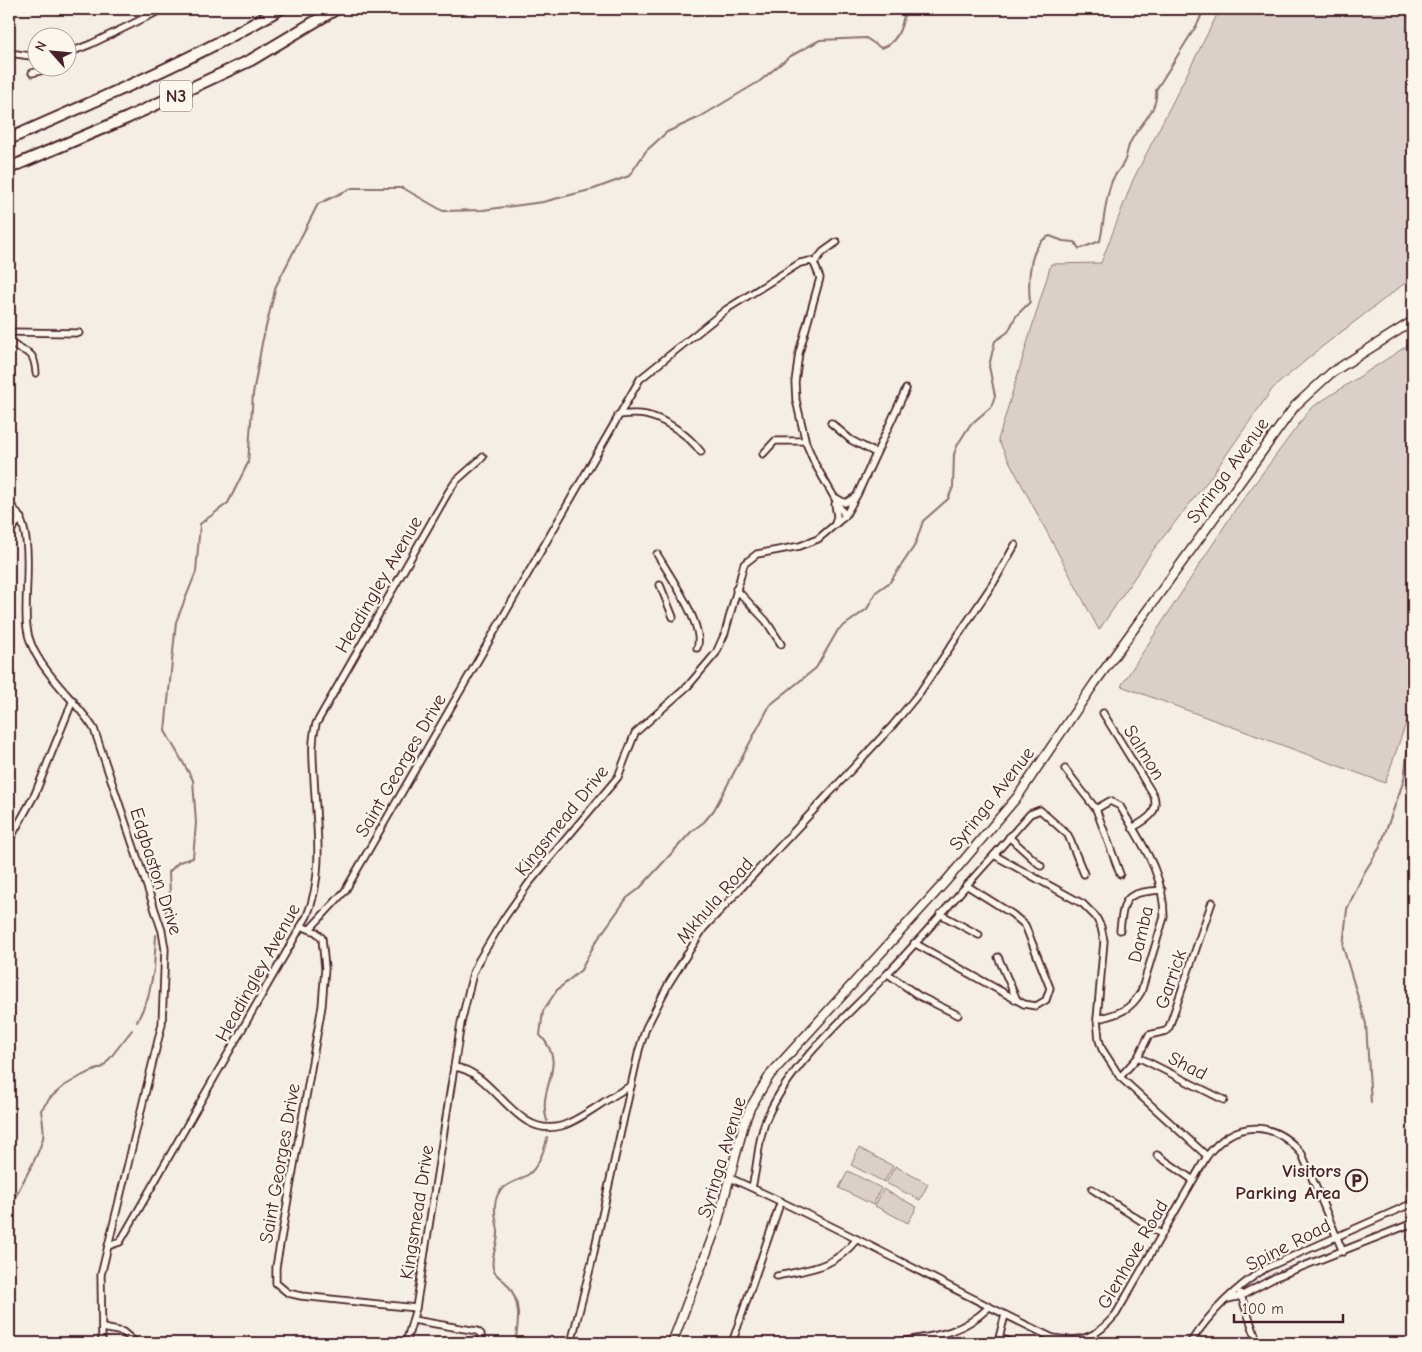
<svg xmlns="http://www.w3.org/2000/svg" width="1422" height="1352" viewBox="0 0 1422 1352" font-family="'Comic Neue',sans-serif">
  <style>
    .green { fill: #dbd0c9; stroke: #92787a }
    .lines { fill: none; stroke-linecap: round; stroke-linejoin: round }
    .stream { stroke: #8d7174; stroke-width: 2 }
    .street-casing { stroke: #4a1f2b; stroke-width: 9 }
    .secondary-casing { stroke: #4a1f2b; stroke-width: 11 }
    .highway-casing { stroke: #4a1f2b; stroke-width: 14 }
    .street { stroke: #fbf7ec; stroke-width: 5.5 }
    .secondary { stroke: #fbf7ec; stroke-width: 8 }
    .highway { stroke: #fbf7ec; stroke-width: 10 }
    .labels { text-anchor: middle; stroke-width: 4.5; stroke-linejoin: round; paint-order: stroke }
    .shield { fill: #fbf7ec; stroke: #7f6065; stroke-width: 1 }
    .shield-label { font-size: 18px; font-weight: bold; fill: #4a1f2b }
    .street-label { font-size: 19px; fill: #4a1f2b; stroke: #fbf7ec }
    .poi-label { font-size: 19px; font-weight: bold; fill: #4a1f2b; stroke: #fbf7ec; text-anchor: end }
  </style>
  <rect width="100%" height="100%" fill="#f4eee4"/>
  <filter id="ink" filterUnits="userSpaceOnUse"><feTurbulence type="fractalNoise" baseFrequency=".02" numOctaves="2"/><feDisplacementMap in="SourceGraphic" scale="10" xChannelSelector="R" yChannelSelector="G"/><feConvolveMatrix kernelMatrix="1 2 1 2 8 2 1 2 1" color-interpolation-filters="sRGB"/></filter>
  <g filter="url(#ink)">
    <g class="green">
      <polygon points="1220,9 1407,9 1413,33 1413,277 1323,346 1273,388 1210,478 1153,550 1099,630 998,440 1051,264 1101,263 1133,180"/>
      <polygon points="1413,342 1413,703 1385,783 1121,686 1235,510 1311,408"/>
      <polygon points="859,1148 893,1166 884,1182 851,1165"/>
      <polygon points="895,1166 928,1184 920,1200 886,1183"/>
      <polygon points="848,1171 881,1188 873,1205 839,1188"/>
      <polygon points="883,1189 917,1207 908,1223 875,1206"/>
    </g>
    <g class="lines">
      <g class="stream">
        <path d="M 165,915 L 170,894 L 169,872 L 179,862 L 193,858 L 196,823 L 193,780 L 165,731 L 176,622 L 196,572 L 200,524 L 228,503 L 248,463 L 253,394 L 262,343 L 276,286 L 318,204 L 352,188 L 403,188 L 443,211 L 483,210 L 543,202 L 594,189 L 629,176 L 646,151 L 667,132 L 700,117 L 760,81 L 789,57 L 820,40 L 866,38 L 881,48 C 898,44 903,24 905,9"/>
        <polyline points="137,1022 148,998 154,969 156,935"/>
        <polyline points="1371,1103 1366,1024 1343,947 1347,909 1364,873 1380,847 1404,780 1409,737 1413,729"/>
        <path d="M 547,1121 C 536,1085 570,1067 540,1035 L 543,1011 L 557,990 L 581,970 L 595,943 L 627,898 L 639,889 L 692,831 L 704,822 L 714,810 L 770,705 L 816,668 L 838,630 L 867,609 L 876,592 L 890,582 L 915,545 L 923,521 L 948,499 L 953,487 L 954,454 L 958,444 L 970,425 L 991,407 L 995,396 L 989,366 L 995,341 L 1008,332 L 1016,316 L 1030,302 C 1028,282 1028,244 1050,236 L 1063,241 L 1075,242 L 1079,249 L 1100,241 C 1104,223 1105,198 1112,181 C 1115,174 1121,168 1124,162 C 1127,156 1127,149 1130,143 C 1138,124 1159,112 1156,90 L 1198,23 L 1204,9"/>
        <path d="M 9,1212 C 18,1185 36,1165 43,1138 C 45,1130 42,1119 41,1110 L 50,1098 L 64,1086 L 83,1075 L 103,1067 L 132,1030"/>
        <path d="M 515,1343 C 519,1321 522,1300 505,1282 C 501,1278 494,1275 493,1268 C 490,1256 499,1244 498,1231 C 497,1222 494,1214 495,1205 C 497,1183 515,1184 529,1174 C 538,1167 546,1147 547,1137"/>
      </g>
      <defs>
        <g id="street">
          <polyline points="9,53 38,57"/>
          <polyline points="68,53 91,44 163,9"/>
          <polyline points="32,73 52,68"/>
          <polyline points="814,263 820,278 799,353 795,382 796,400 806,443 815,464 845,516"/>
          <polyline points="814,263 823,252 837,242"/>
          <polyline points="9,332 79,333"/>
          <path d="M 9,340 C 23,357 34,344 36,373"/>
          <path d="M 618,415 C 627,414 637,413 646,415 C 667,420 688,435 701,452"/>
          <polyline points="831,423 851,440 876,453"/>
          <polyline points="763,454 775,441 805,441"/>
          <polyline points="836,498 845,503 855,497"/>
          <path d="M 9,504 C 39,527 22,594 27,628 C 31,665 75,698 94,729 L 162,931 L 165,949 L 162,1024 L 101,1275 L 102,1343"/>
          <polyline points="835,524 837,516 835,504"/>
          <polyline points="9,532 21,518"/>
          <path d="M 657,554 C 668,573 706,627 697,648"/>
          <polyline points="660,585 673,617"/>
          <polyline points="736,589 766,621 781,644"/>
          <path d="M 1103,713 L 1154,796 C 1159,814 1146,820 1132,828"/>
          <polyline points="1065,769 1096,809"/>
          <polyline points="1009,837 1041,866"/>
          <polyline points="9,841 35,794 73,700"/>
          <polyline points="1084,874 1068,835 1040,810 1030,814 994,855 1083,904 1096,917 1101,927 1104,941 1097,1019 1099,1040 1102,1049 1120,1077 1207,1156"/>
          <polyline points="940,914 979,935"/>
          <polyline points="301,926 316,932 322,938 325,968 322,1006 276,1267 276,1283 288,1293 301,1296 416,1308"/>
          <polyline points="310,929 345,891 640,379 727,309 800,263 810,261 814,263"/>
          <path d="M 1120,930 C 1124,895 1126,893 1162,890"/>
          <polyline points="914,943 1024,1004 1036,1006 1046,1000 1050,988 1025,925 1012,914 966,885"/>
          <polyline points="998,957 1017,1000"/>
          <polyline points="888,974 919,996 958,1015"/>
          <path d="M 1097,1019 C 1118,1014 1130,1011 1141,992 L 1164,917 C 1164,872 1141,843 1120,806 L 1110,801 L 1096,809 L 1120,874"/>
          <polyline points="1138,1057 1224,1100"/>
          <path d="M 454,1067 C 495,1071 514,1139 561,1126 C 582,1120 609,1096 631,1086"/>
          <polyline points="1120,1077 1138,1057 1149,1035 1166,1031 1169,1027 1212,902"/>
          <polyline points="1157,1155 1193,1180"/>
          <path d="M 730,1178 C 840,1227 944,1286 1053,1338 C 1082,1344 1098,1336 1116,1314 L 1207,1156 C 1234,1120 1273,1119 1302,1154 L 1343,1252"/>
          <path d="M 752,1187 C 759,1161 757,1136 770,1111 C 794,1061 847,1016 885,976 C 923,937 957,895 994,855"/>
          <polyline points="1092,1189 1161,1234"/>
          <path d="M 108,1246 L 120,1242 L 307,916 C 325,872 316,824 314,778 C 313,759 311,742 316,724 L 449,491 L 456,481 L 483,457"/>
          <path d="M 777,1276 C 811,1269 834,1268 857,1239"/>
          <polyline points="1240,1293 1258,1343"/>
          <polyline points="1228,1299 1241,1296 1276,1277 1413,1223"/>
          <polyline points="1005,1315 999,1338 1014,1343"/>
          <polyline points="413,1320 477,1331 481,1334 481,1343"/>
          <polyline points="103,1328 123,1332 136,1343"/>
          <polyline points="406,1343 416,1308 461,1023 473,973 479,960 505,917 529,883 618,777 635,733 688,686 716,653 725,633 744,564 757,554 800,546 818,539 845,516 857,495 906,389"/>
          <polyline points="571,1343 591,1265 639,1050 646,1028 669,983 703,929 893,725 920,692 994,582 1015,545"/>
          <polyline points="732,1343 781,1201"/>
          <path d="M 893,1343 C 931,1336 959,1336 988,1308"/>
          <path d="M 1190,1343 C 1209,1314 1236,1287 1266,1268 L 1413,1203"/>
        </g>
        <polyline id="secondary" points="672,1343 716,1228 744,1124 750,1108 770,1075 947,880 1018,796 1094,684 1295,406 1331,373 1413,321"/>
        <g id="highway">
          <path d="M 9,139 C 101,98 193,60 280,9"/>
          <polyline points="9,168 127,118 251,60 336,9"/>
        </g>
      </defs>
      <use href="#street" class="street-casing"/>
      <use href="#secondary" class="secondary-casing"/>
      <use href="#highway" class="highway-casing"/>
      <use href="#street" class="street"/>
      <use href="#secondary" class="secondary"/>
      <use href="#highway" class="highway"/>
    </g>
  </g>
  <defs>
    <symbol id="parking-ring" viewBox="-11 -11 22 22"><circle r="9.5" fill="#fbf7ec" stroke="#4a1f2b" stroke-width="1.5"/><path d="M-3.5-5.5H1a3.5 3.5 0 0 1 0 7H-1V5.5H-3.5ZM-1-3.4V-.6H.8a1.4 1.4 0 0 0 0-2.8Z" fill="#4a1f2b"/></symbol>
  </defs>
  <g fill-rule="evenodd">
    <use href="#parking-ring" x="1344" y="1168" width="25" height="25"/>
  </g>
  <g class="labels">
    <rect class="shield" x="160" y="80.5" width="32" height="31" rx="4"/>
    <g class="shield-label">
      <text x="176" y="102">N3</text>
    </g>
    <g class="street-label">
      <text transform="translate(1227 470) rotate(-54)" y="7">Syringa Avenue</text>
      <text transform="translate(378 584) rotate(-60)" y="7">Headingley Avenue</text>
      <text transform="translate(1145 752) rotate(58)" y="7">Salmon</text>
      <text transform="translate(400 765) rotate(-60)" y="7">Saint Georges Drive</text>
      <text transform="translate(991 798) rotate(-52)" y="7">Syringa Avenue</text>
      <text transform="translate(561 820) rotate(-51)" y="7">Kingsmead Drive</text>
      <text transform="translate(157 871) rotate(72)" y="7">Edgbaston Drive</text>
      <text transform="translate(714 900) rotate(-49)" y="7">Mkhula Road</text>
      <text transform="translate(1140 934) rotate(-77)" y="7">Damba</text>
      <text transform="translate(257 972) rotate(-61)" y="7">Headingley Avenue</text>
      <text transform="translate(1170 979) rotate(-71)" y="7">Garrick</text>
      <text transform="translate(1188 1065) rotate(27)" y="7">Shad</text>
      <text transform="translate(721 1157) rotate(-73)" y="7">Syringa Avenue</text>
      <text transform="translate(279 1163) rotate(-80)" y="7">Saint Georges Drive</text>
      <text transform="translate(416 1212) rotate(-81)" y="7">Kingsmead Drive</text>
      <text transform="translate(1288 1244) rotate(-27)" y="7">Spine Road</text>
      <text transform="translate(1132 1254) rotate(-60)" y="7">Glenhove Road</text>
    </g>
    <g class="poi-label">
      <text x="1341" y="1177">Visitors<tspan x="1341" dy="22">Parking Area</tspan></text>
    </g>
  </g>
  <rect width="1422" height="1352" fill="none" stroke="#fbf7ec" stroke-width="30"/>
  <rect x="15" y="15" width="1392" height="1322" fill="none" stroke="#4a1f2b" stroke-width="2" filter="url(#ink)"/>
  <g transform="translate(52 52) rotate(297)"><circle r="24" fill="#fbf7ec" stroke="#b4a19f"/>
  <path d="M0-4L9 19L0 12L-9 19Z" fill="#4a1f2b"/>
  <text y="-8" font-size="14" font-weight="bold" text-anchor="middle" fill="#4a1f2b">N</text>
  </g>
  <path d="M1234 1314v8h109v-8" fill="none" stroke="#4a1f2b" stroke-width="2.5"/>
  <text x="1242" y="1314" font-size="15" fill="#4a1f2b" stroke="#fbf7ec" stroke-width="4" paint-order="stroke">100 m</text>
</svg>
